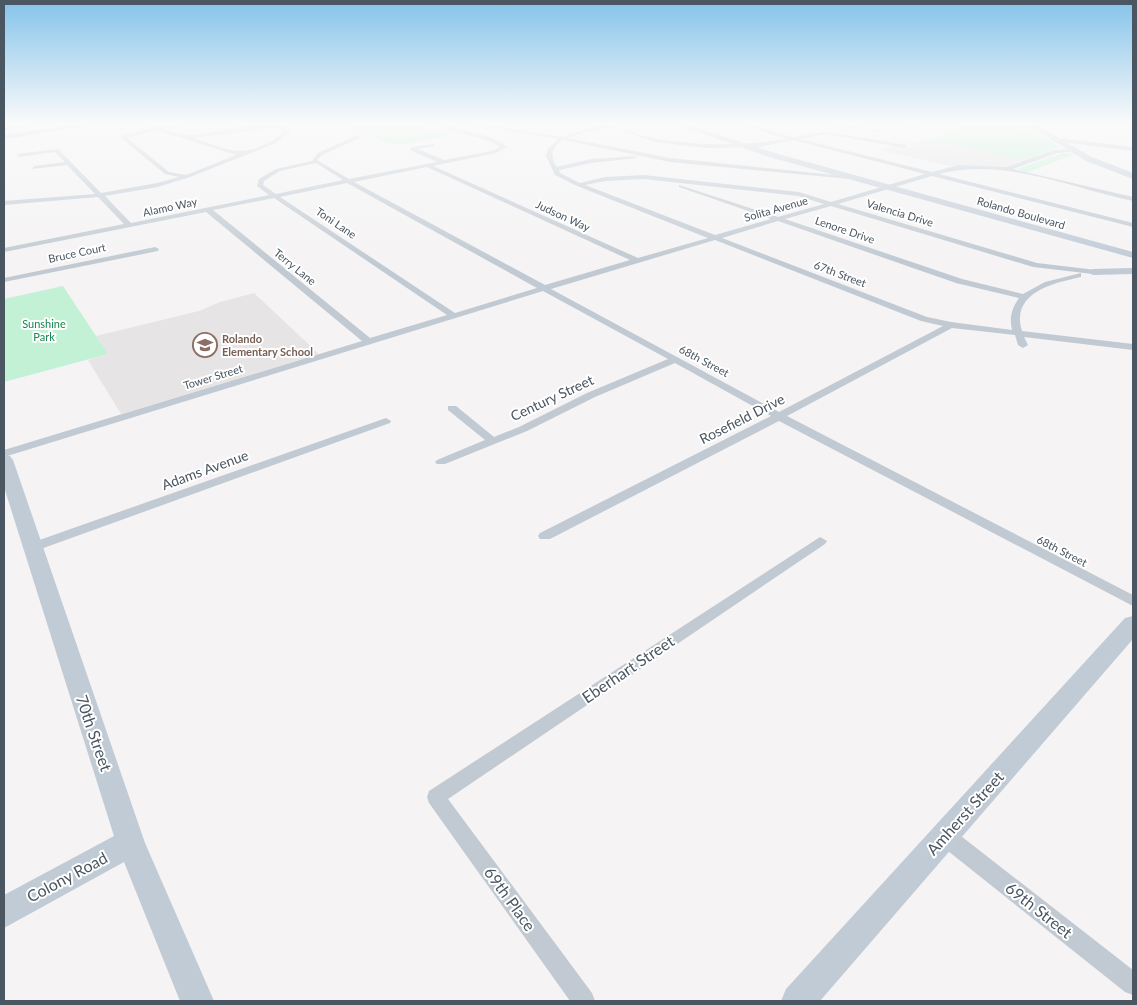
<svg xmlns="http://www.w3.org/2000/svg" width="1137" height="1005" viewBox="0 0 1137 1005" font-family="Lato,sans-serif">
  <style>
    .education { fill: #e6e4e5 }
    .green { fill: #c3f1d5 }
    .lines { fill: none; stroke-linecap: round; stroke-linejoin: round }
    .street { fill: #c1cad2; fill-rule: evenodd }
    .secondary { fill: #c1cbd6; fill-rule: evenodd }
    .primary { fill: #b3c2d1; fill-rule: evenodd }
    .labels { text-anchor: middle; stroke-width: 4; stroke-linejoin: round; paint-order: stroke }
    .far-street-label { font-size: 11px; fill: #4a5661; stroke: #fff }
    .far-park-label { font-size: 11px; fill: #17864f; stroke: #fff }
    .far-education-label { font-size: 11px; font-weight: bold; fill: #785e54; stroke: #fff; text-anchor: start }
    .street-label { font-size: 14px; fill: #4a5661; stroke: #fff }
    .near-street-label { font-size: 16px; fill: #4a5661; stroke: #fff }
  </style>
  <rect width="100%" height="100%" fill="#f5f3f3"/>
  <g class="education">
    <polygon points="927,140 1024,160 1003,167 949,166 880,150 893,146 913,148 915,146 904,143"/>
    <polygon points="254,293 319,354 121,414 88,360 108,354 96,336 199,311 220,302"/>
  </g>
  <g class="green">
    <polygon points="351,122 411,122 449,136 401,145 387,143 351,129 349,126"/>
    <polygon points="978,122 1022,122 1060,147 1024,160 948,144 945,145 921,141 936,142 934,141 939,139 936,138 953,129"/>
    <polygon points="1063,153 1075,154 1026,173 1017,169"/>
    <polygon points="63,286 108,354 4,382 4,299"/>
  </g>
  <g class="lines">
    <g class="street">
      <polygon points="48,122 57,122 4,130 4,128"/>
      <polygon points="63,122 67,122 78,130 74,131"/>
      <path d="M 130,122 L 156,127 L 206,122 L 162,129 C 170,131 180,135 188,135 C 217,137 267,113 291,131 L 276,143 L 190,177 L 158,187 L 105,196 L 131,223 L 269,195 L 257,186 L 259,179 L 276,169 L 312,161 L 318,153 L 355,136 L 357,134 L 360,138 L 322,155 L 317,160 L 349,179 L 437,162 L 410,150 L 412,147 L 434,144 L 434,146 L 418,149 L 444,160 L 492,151 L 500,147 C 480,134 454,136 435,122 C 441,121 447,125 454,128 C 472,133 491,134 507,147 L 496,153 L 433,166 L 638,258 L 708,238 L 577,186 L 555,175 L 546,156 L 548,148 L 558,139 L 466,124 L 464,122 L 562,137 L 599,126 L 568,122 C 603,118 625,133 657,139 C 700,146 744,146 786,139 L 734,122 L 740,122 L 793,137 L 826,132 L 907,145 L 905,148 L 826,134 L 800,139 L 932,172 L 959,165 L 1006,167 L 1054,150 L 1075,149 L 1075,151 L 1057,153 L 1013,169 L 1133,197 L 1133,201 C 1071,188 1003,157 939,174 L 1133,223 L 1133,227 L 932,176 L 838,204 L 1037,263 L 1096,270 L 1097,272 L 1093,274 L 1033,267 L 831,206 L 785,219 L 962,279 L 1023,294 L 1045,282 L 1081,273 L 1081,277 C 1053,283 1010,293 1022,331 L 1133,344 L 1133,350 L 1024,337 L 1028,345 L 1023,348 L 1018,345 L 1015,335 L 952,328 L 787,416 L 1133,595 L 1133,606 L 779,421 L 550,539 L 540,539 L 538,536 L 540,533 L 771,416 L 675,363 L 595,397 L 527,431 L 445,464 L 437,464 L 435,462 L 437,460 L 485,440 L 448,410 L 448,406 L 456,406 L 494,437 L 519,427 L 587,393 L 668,359 L 543,291 L 4,457 L 4,450 L 362,341 L 206,212 L 4,252 L 4,248 L 124,224 L 98,197 L 4,205 L 4,201 L 95,194 L 67,165 L 32,169 L 34,166 L 65,162 L 55,152 L 19,157 L 17,154 L 58,149 L 101,193 L 157,183 L 179,177 L 165,174 L 121,138 L 121,136 L 151,128 ZM 611,127 L 655,142 L 705,148 L 759,147 L 793,140 L 925,174 L 831,202 L 799,192 L 644,175 L 605,177 L 580,183 L 560,173 L 559,170 L 591,163 L 638,158 L 635,156 L 591,159 L 557,167 C 549,156 552,147 563,140 L 670,162 L 850,179 L 853,177 L 670,158 L 567,138 L 585,132 ZM 272,128 L 286,131 C 246,160 236,153 194,138 ZM 156,130 L 236,155 L 186,175 L 169,172 L 127,138 ZM 316,163 L 343,180 L 276,194 L 263,185 L 264,181 L 280,171 ZM 427,167 L 630,260 L 545,285 L 354,182 ZM 644,179 L 798,196 L 824,204 L 778,217 L 679,185 L 679,187 L 771,219 L 715,235 L 585,185 L 605,181 ZM 347,183 L 537,288 L 455,313 L 280,197 ZM 274,198 L 447,315 L 370,338 L 213,210 ZM 778,221 L 956,283 L 1019,298 C 1012,308 1009,317 1012,330 L 951,322 L 927,317 L 722,238 ZM 715,240 L 921,321 L 943,326 L 779,412 L 551,289 Z"/>
      <polygon points="803,122 814,122 884,131 882,132"/>
      <polygon points="885,122 914,125 939,122 914,127"/>
      <polygon points="1056,138 1133,147 1133,151 1054,141"/>
      <polygon points="155,247 159,249 158,251 4,282 4,278"/>
      <polygon points="386,418 391,421 390,423 38,550 28,550 26,547 28,544"/>
      <polygon points="820,537 827,541 825,544 448,799 592,993 595,1001 570,1001 429,803 427,797 429,791"/>
      <polygon points="945,827 952,829 1133,970 1133,995 1125,992 938,843 935,836 938,829"/>
    </g>
    <g class="secondary">
      <polygon points="669,122 679,122 775,153 1133,252 1133,258 769,157"/>
      <polygon points="1023,122 1031,122 1092,157 1133,173 1133,179 1086,161"/>
      <polygon points="1133,268 1133,274 1093,275 1087,272 1093,269"/>
      <polygon points="4,455 10,456 13,460 145,843 214,1001 180,1001 124,862 4,928 4,895 114,836 4,487"/>
      <polygon points="1133,616 1133,639 820,1001 781,1001 786,989 1125,618"/>
    </g>
    <polygon class="primary" points="96,122 113,122 4,139 4,135"/>
  </g>
  <linearGradient id="sky" x2="0" y2="1"><stop stop-color="#85c3ea"/><stop offset="0.47" stop-color="#fafafa"/><stop offset="1" stop-color="#fafafa" stop-opacity="0"/></linearGradient>
  <rect width="1137" height="262" fill="url(#sky)"/>
  <defs>
    <symbol id="school-ring" viewBox="-11 -11 22 22"><circle r="9.5" fill="#fff" stroke="#8d6e63" stroke-width="1.5"/><path d="M0-5L7-2L0 1L-7-2ZM-4 1L0 2.5L4 1V4Q0 6-4 4Z" fill="#8d6e63"/></symbol>
  </defs>
  <g fill-rule="evenodd">
    <use href="#school-ring" x="191" y="331" width="28" height="28"/>
  </g>
  <g class="labels">
    <g class="far-street-label">
      <text transform="translate(170 207) rotate(-12)" y="4">Alamo Way</text>
      <text transform="translate(776 209) rotate(-16)" y="4">Solita Avenue</text>
      <text transform="translate(900 213) rotate(17)" y="4">Valencia Drive</text>
      <text transform="translate(1021 213) rotate(16)" y="4">Rolando Boulevard</text>
      <text transform="translate(563 216) rotate(25)" y="4">Judson Way</text>
      <text transform="translate(336 223) rotate(34)" y="4">Toni Lane</text>
      <text transform="translate(845 230) rotate(19)" y="4">Lenore Drive</text>
      <text transform="translate(77 253) rotate(-12)" y="4">Bruce Court</text>
      <text transform="translate(295 267) rotate(39)" y="4">Terry Lane</text>
      <text transform="translate(840 274) rotate(21)" y="4">67th Street</text>
      <text transform="translate(704 361) rotate(28)" y="4">68th Street</text>
      <text transform="translate(213 377) rotate(-17)" y="4">Tower Street</text>
      <text transform="translate(1062 551) rotate(27)" y="4">68th Street</text>
    </g>
    <g class="far-park-label">
      <text x="44" y="328">Sunshine<tspan x="44" dy="13">Park</tspan></text>
    </g>
    <g class="far-education-label">
      <text x="222" y="343">Rolando<tspan x="222" dy="13">Elementary School</tspan></text>
    </g>
    <g class="street-label">
      <text transform="translate(552 398) rotate(-25)" y="5">Century Street</text>
      <text transform="translate(742 419) rotate(-27)" y="5">Rosefield Drive</text>
      <text transform="translate(205 470) rotate(-20)" y="5">Adams Avenue</text>
    </g>
    <g class="near-street-label">
      <text transform="translate(628 669) rotate(-34)" y="6">Eberhart Street</text>
      <text transform="translate(94 733) rotate(71)" y="6">70th Street</text>
      <text transform="translate(965 813) rotate(-48)" y="6">Amherst Street</text>
      <text transform="translate(67 877) rotate(-28)" y="6">Colony Road</text>
      <text transform="translate(510 899) rotate(54)" y="6">69th Place</text>
      <text transform="translate(1039 910) rotate(38)" y="6">69th Street</text>
    </g>
  </g>
  <rect width="1137" height="1005" fill="none" stroke="#4a5661" stroke-width="10"/>
</svg>
